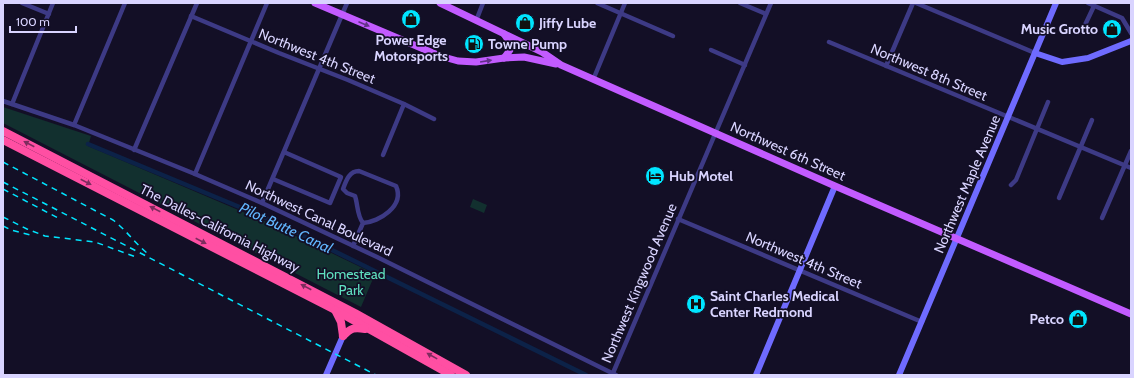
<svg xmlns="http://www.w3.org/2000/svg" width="1134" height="378" viewBox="0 0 1134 378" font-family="Cabin,sans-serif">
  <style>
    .green { fill: #12302f }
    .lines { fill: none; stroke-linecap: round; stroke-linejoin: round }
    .canal { stroke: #0c2248; stroke-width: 4.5 }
    .street { stroke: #3d3a85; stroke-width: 4.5 }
    .secondary { stroke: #6f6bff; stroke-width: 6 }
    .primary { stroke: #c25bff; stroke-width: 7 }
    .highway { stroke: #ff4fa3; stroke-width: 8 }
    .rail { stroke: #00e5ff; stroke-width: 1.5; stroke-dasharray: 6 5; stroke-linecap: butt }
    .oneway { fill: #623188 }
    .oneway2 { fill: #7d2c5e }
    .labels { text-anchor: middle; stroke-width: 3.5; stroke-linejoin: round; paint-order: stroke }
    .poi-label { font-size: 14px; font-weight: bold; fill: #d9d4ff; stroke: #130f26; text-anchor: start }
    .street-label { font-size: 14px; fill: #d9d4ff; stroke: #130f26 }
    .park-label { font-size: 14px; fill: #5fe0c0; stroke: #130f26 }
    .water-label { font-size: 15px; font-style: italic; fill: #62b6ff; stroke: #130f26 }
  </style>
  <rect width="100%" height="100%" fill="#130f26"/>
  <g class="green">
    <polygon points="3,107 91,136 88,146 269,223 375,274 361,307 3,123"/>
    <polygon points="473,199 487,205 484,213 470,207"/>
  </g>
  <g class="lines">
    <polyline class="canal" points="88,144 273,221 586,375"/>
    <g class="street">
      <polyline points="22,3 49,14"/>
      <polyline points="597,3 673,36"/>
      <polyline points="740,3 766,14"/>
      <polyline points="916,3 1035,53"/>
      <polyline points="1088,3 1122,18 1131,33"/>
      <polyline points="191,16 279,53 348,80 404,104 434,119"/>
      <polyline points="476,21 483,3"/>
      <polyline points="1085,25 1094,6"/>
      <polyline points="829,42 1131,168"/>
      <polyline points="711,50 745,65"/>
      <polyline points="886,66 913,3"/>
      <polyline points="593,80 625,3"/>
      <polyline points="3,101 74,125 195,174 262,203 377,257 616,375"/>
      <polyline points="12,104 53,3"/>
      <polyline points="74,125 125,3"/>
      <polyline points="134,150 197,3"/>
      <polyline points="383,155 404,104"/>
      <polyline points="195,174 267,3"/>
      <polyline points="273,179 330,203 341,177 284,152"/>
      <polyline points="1011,185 1016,180 1048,102"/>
      <polyline points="1059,198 1092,120"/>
      <polyline points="262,203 347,3"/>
      <polyline points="1102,218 1131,151"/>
      <polyline points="678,219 922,322"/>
      <path d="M 353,246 L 363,223 C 379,222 405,206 396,186 L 359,171 C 349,171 346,181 343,189 L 347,193 L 355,196 C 358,205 357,216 363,223"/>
      <polyline points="613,373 771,3"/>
    </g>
    <g class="secondary">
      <polyline points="1035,53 1062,62 1088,58 1131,41"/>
      <polyline points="326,375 343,336"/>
      <polyline points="756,375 835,186"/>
      <polyline points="899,375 1056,3"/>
    </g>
    <g class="primary">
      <polyline points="315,3 440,56 458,61 476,62 504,58 524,57 556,64"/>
      <polyline points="440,3 542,52 561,65 835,186 1131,314"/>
      <polyline points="504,34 511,44 510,50 504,58"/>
    </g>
    <g class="highway">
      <polyline points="3,131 355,313 466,375"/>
      <polyline points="3,140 335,310 451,375"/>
      <polyline points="335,310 341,322 343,336"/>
      <path d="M 343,336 C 351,328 354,327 365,329"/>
    </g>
    <g class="rail">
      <path d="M 3,162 L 113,220 C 126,230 135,243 147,253"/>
      <polyline points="3,182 376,375"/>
      <polyline points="3,189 58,218"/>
      <polyline points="3,217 27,229 45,236 95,242 136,257"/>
      <polyline points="3,226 11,230 30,235"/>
    </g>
  </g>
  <defs><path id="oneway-solid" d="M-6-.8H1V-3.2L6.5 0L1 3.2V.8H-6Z"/></defs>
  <g class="oneway">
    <use href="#oneway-solid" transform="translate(364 24) rotate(23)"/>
    <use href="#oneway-solid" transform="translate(486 61) rotate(-9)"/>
  </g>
  <g class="oneway2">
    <use href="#oneway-solid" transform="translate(29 144) rotate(-153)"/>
    <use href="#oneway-solid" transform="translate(86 182) rotate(27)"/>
    <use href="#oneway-solid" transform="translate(155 209) rotate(-153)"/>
    <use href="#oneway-solid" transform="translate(201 241) rotate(27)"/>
    <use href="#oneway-solid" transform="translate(306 287) rotate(-152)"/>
    <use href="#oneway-solid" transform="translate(432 356) rotate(-151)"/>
  </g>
  <defs>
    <symbol id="shop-disc" viewBox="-11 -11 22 22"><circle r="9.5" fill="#00e5ff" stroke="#130f26"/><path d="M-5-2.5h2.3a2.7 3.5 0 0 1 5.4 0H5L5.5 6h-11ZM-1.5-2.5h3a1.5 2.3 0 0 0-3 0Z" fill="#111"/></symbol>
    <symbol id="fuel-disc" viewBox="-11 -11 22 22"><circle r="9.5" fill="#00e5ff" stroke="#130f26"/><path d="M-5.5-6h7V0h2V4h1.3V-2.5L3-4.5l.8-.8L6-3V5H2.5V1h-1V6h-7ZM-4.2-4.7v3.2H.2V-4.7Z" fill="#111"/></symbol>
    <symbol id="hotel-disc" viewBox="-11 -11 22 22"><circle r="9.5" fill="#00e5ff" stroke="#130f26"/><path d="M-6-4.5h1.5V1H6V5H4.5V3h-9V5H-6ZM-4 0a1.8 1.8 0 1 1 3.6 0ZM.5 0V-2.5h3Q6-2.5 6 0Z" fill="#111"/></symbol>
    <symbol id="hospital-disc" viewBox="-11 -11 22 22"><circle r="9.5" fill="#00e5ff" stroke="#130f26"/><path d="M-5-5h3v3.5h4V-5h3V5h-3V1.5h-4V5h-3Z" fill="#111"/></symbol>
  </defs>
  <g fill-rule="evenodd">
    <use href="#shop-disc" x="400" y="8" width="22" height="22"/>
    <use href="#shop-disc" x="514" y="12" width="22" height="22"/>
    <use href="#shop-disc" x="1101" y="18" width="22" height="22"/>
    <use href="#fuel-disc" x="463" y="33" width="22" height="22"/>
    <use href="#hotel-disc" x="644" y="165" width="22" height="22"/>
    <use href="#hospital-disc" x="685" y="293" width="22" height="22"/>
    <use href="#shop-disc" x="1067" y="308" width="22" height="22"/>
  </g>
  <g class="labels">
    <g class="poi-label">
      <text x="539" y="28">Jiffy Lube</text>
      <text x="1098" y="34" text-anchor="end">Music Grotto</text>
      <text x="411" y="45" text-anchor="middle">Power Edge<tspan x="411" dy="16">Motorsports</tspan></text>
      <text x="488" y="49">Towne Pump</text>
      <text x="669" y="181">Hub Motel</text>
      <text x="710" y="301">Saint Charles Medical<tspan x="710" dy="16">Center Redmond</tspan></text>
      <text x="1064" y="324" text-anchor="end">Petco</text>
    </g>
    <g class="street-label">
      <text transform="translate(317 56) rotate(22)" y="5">Northwest 4th Street</text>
      <text transform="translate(929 72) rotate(23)" y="5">Northwest 8th Street</text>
      <text transform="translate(788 151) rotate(24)" y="5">Northwest 6th Street</text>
      <text transform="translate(967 184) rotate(-67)" y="5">Northwest Maple Avenue</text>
      <text transform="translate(319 218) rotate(25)" y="5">Northwest Canal Boulevard</text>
      <text transform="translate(220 228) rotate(27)" y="5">The Dalles-California Highway</text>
      <text transform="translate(804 260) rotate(23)" y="5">Northwest 4th Street</text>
      <text transform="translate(639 283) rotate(-67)" y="5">Northwest Kingwood Avenue</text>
    </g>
    <g class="park-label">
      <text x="351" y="279">Homestead<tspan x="351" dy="16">Park</tspan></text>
    </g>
    <g class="water-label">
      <text transform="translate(286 228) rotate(25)" y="5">Pilot Butte Canal</text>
    </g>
  </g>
  <rect width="1134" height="378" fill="none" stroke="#d9d4ff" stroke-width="8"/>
  <path d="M10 26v6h66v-6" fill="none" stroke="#d9d4ff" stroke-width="2"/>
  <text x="16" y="26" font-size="12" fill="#d9d4ff" stroke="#130f26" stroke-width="3" paint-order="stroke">100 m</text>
</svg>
